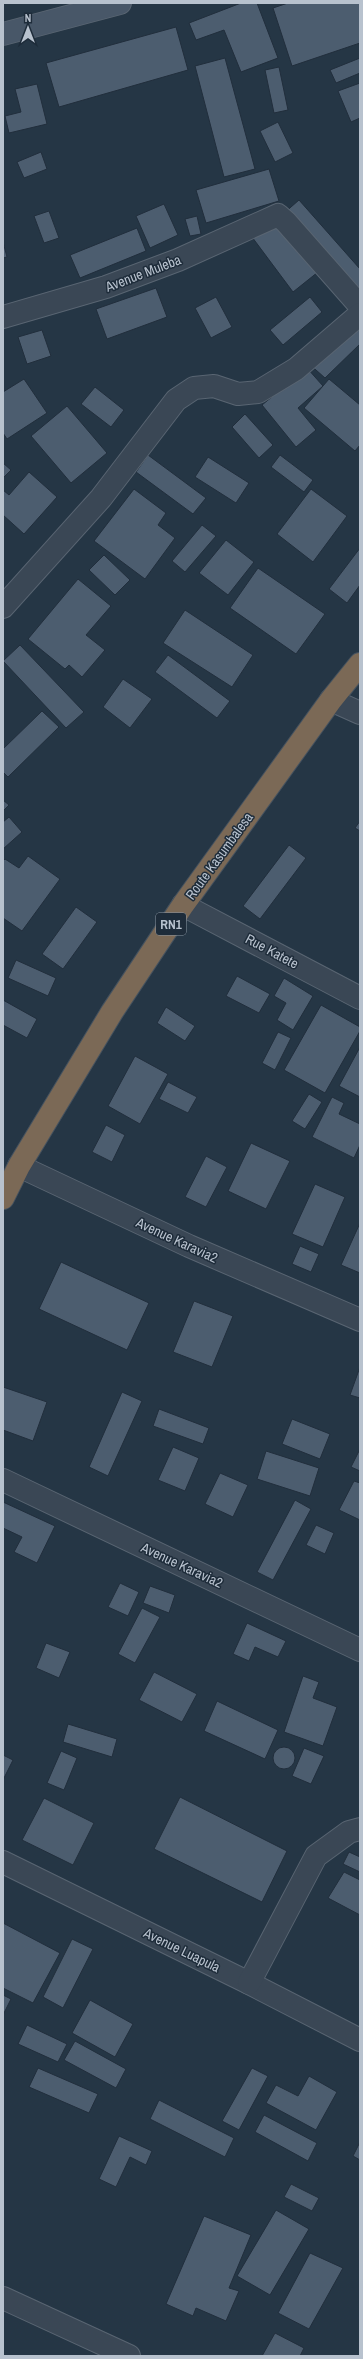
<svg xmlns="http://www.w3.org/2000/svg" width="363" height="2359" viewBox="0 0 363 2359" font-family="'Archivo Narrow',sans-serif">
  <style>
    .building { fill: #4c5d6f; stroke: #212e3c }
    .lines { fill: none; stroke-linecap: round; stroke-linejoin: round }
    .street-casing { stroke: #596572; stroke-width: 24 }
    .secondary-casing { stroke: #596572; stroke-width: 24 }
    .highway-casing { stroke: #45525f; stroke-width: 24 }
    .street { stroke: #3a4755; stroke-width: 22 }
    .secondary { stroke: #485768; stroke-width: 22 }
    .highway { stroke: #7b6956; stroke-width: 22 }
    .labels { text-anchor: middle; stroke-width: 3; stroke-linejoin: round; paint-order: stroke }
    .shield { fill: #1e2c3a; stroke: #8a95a2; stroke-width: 1 }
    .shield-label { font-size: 13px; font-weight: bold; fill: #b8c2ce }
    .street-label { font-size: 14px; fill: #b8c2ce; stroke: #1e2c3a }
  </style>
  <rect width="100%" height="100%" fill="#253645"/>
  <g class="building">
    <polygon points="241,3 257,3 278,58 241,72 224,30 196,40 189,23"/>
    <polygon points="288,3 360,3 360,43 292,66 273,8"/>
    <polygon points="176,27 188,70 59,107 46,63"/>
    <polygon points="225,58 255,169 224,177 195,66"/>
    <polygon points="360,58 360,73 336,83 330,70"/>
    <polygon points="279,67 288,110 274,113 265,70"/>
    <polygon points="360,83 360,118 351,122 338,91"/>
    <polygon points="37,84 47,124 9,133 5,116 21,112 15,89"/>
    <polygon points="278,122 293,153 275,162 260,131"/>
    <polygon points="41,152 47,169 24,178 17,162"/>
    <polygon points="269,169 279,201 206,223 196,190"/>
    <polygon points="299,200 360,269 360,301 283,214"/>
    <polygon points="164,204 178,235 150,248 136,216"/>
    <polygon points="49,211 59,238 44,243 34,216"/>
    <polygon points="197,216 201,234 190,236 185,219"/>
    <polygon points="278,218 318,272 293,292 252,237"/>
    <polygon points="137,228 146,251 80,278 70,255"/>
    <polygon points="3,242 7,257 3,258"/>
    <polygon points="156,288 167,317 107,339 96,309"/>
    <polygon points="216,297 232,327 211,338 195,308"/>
    <polygon points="310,297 322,312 283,345 270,330"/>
    <polygon points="360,316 360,344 325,378 307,362"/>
    <polygon points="42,330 51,356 27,364 18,337"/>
    <polygon points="307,368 323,386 298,408 316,430 296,447 262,405"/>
    <polygon points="24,379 47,413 7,439 3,433 3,392"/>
    <polygon points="329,379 360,405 360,445 355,451 304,408"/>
    <polygon points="95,387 124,410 111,427 81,404"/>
    <polygon points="67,406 107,453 71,483 31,436"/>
    <polygon points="245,414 273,445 259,458 232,427"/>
    <polygon points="148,455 206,498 193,514 136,472"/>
    <polygon points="280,455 313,480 304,492 271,467"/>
    <polygon points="208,457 249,483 236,503 195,477"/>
    <polygon points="3,463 11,470 3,478"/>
    <polygon points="29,472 57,497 24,534 3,515 3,490 9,495"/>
    <polygon points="134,489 166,513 158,525 175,538 145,579 94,541"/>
    <polygon points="311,489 347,516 313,562 277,534"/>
    <polygon points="202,525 216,536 185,572 172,561"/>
    <polygon points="226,540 254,562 228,595 199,573"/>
    <polygon points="360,548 360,585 347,603 329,589"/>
    <polygon points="104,555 130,580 115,595 89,570"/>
    <polygon points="258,568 325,614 296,654 230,608"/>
    <polygon points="78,579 111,606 86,635 105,650 82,677 69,665 65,669 28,639"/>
    <polygon points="185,610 253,655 232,687 163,643"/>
    <polygon points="20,645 84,712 66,728 3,661"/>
    <polygon points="168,655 230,701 217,718 155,672"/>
    <polygon points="123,679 152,699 130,728 103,707"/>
    <polygon points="42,711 59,727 8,777 3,772 3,749"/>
    <polygon points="3,800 9,805 3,811"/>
    <polygon points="9,817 22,832 3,849 3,822"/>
    <polygon points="360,821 360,831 355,828"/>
    <polygon points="289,845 306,858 260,919 243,906"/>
    <polygon points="28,856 60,879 22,931 3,918 3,861 5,859 19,868"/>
    <polygon points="76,907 97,922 63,969 42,954"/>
    <polygon points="16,960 56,978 48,996 8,978"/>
    <polygon points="237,976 270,994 259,1013 226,996"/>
    <polygon points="284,978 313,996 293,1030 277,1020 286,1003 274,996"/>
    <polygon points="3,1000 37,1019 27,1038 3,1025"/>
    <polygon points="321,1005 360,1027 360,1031 325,1093 284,1070"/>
    <polygon points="166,1007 195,1026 185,1041 157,1023"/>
    <polygon points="278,1032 291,1038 275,1070 262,1063"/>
    <polygon points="360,1047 360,1097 339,1086"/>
    <polygon points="135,1056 168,1074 140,1124 108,1106"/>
    <polygon points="168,1082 197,1097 188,1113 159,1099"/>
    <polygon points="309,1094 322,1102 305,1129 292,1121"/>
    <polygon points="332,1097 344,1103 339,1114 360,1124 360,1145 354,1158 312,1137"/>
    <polygon points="106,1125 125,1135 112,1162 92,1152"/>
    <polygon points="251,1143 290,1161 266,1209 228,1191"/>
    <polygon points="206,1156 227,1167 206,1207 185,1197"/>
    <polygon points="315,1184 345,1197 323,1247 292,1234"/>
    <polygon points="360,1223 360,1273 341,1265"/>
    <polygon points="300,1246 319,1254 311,1272 292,1264"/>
    <polygon points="61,1262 149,1303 127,1350 39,1309"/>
    <polygon points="194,1301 233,1316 212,1367 173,1352"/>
    <polygon points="360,1367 360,1398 350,1395"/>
    <polygon points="3,1387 47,1402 33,1441 3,1430"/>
    <polygon points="122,1392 142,1401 108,1476 89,1467"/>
    <polygon points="159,1409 209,1428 203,1444 153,1426"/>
    <polygon points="292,1419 330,1434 320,1459 282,1444"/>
    <polygon points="173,1447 199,1458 185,1491 158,1480"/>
    <polygon points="360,1449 360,1471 351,1467"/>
    <polygon points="266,1451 319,1468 310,1496 257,1479"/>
    <polygon points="220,1473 248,1485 233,1517 205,1504"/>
    <polygon points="354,1481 360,1483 360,1520 339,1510"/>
    <polygon points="295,1500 311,1509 273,1580 257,1572"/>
    <polygon points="3,1502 55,1526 37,1563 14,1552 22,1537 3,1528"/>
    <polygon points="316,1525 334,1533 325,1554 306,1545"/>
    <polygon points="120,1583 139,1592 128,1616 108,1607"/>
    <polygon points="150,1586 175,1595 169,1613 143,1603"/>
    <polygon points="142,1608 160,1617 135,1663 118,1654"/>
    <polygon points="247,1623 286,1641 278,1657 255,1647 249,1661 233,1654"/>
    <polygon points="46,1643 70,1652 59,1678 36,1668"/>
    <polygon points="154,1672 197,1694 182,1722 139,1700"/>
    <polygon points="303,1676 319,1682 313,1698 337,1707 323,1746 284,1732"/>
    <polygon points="217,1701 278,1730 265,1759 204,1731"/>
    <polygon points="68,1724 117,1739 112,1757 63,1742"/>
    <circle cx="284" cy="1758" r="11"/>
    <polygon points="304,1748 324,1756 311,1784 292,1776"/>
    <polygon points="61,1751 77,1758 64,1790 47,1783"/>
    <polygon points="3,1755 13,1760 3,1780"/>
    <polygon points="180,1797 287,1851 262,1902 154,1849"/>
    <polygon points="44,1798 94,1823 73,1865 22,1840"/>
    <polygon points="349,1852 360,1857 360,1872 343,1864"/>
    <polygon points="344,1872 360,1880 360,1915 328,1898"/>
    <polygon points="3,1923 60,1953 33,2003 3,1988"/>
    <polygon points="72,1939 93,1949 63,2008 43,1997"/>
    <polygon points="3,1995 11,1999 3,2015"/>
    <polygon points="90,2000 133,2024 115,2057 72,2033"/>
    <polygon points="27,2025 67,2044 58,2062 18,2044"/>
    <polygon points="75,2041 126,2069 116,2088 64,2060"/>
    <polygon points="38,2068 98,2094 89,2113 29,2087"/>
    <polygon points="252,2068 268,2076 239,2130 222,2121"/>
    <polygon points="309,2076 337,2092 316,2130 266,2103 276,2085 298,2096"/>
    <polygon points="159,2100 234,2138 225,2157 150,2119"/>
    <polygon points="264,2115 317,2143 308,2161 255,2132"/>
    <polygon points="119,2136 152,2151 146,2165 130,2157 116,2187 99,2179"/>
    <polygon points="360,2142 360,2160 353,2156"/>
    <polygon points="291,2184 319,2198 312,2211 284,2197"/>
    <polygon points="276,2210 309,2229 270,2295 237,2276"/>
    <polygon points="204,2216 251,2235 229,2288 239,2291 226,2321 196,2308 193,2316 166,2304"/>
    <polygon points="310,2253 343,2268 309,2329 278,2313"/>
    <polygon points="275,2333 304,2348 300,2356 262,2356"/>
  </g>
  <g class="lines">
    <defs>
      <g id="street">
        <polyline points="3,317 106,287 178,260 278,215 286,222 360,306"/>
        <polyline points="3,607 101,498 176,400 194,388 214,386 238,394 258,392 296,369 360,314"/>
        <polyline points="331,700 360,713"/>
        <polyline points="183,905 360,998"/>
        <polyline points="19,1166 189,1246 360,1320"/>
        <polyline points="3,1480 360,1650"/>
        <polyline points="3,1862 249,1983 360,2040"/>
        <polyline points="249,1983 316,1856 349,1832 360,1829"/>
        <polyline points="3,2298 129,2356"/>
      </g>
      <polyline id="secondary" points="3,34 120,3"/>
      <polyline id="highway" points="3,1198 19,1166 112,1012 183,905 331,700 360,664"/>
    </defs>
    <use href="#street" class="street-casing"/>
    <use href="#secondary" class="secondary-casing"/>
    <use href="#highway" class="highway-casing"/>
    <use href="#street" class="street"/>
    <use href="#secondary" class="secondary"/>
    <use href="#highway" class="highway"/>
  </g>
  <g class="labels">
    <rect class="shield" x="156" y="913" width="30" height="22" rx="3"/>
    <g class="shield-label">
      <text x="171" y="929">RN1</text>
    </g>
    <g class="street-label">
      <text transform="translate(143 273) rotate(-21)" y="5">Avenue Muleba</text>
      <text transform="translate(219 856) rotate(-54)" y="5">Route Kasumbalesa</text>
      <text transform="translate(272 951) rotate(28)" y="5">Rue Katete</text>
      <text transform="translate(177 1240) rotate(25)" y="5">Avenue Karavia2</text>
      <text transform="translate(182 1565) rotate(25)" y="5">Avenue Karavia2</text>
      <text transform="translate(182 1950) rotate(26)" y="5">Avenue Luapula</text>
    </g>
  </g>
  <rect width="363" height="2359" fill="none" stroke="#b8c2ce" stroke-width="8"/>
  <g transform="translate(28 28)" stroke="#1e2c3a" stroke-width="3" paint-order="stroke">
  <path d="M0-3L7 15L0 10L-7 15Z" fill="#b8c2ce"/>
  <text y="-6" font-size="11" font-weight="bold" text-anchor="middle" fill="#b8c2ce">N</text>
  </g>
</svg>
